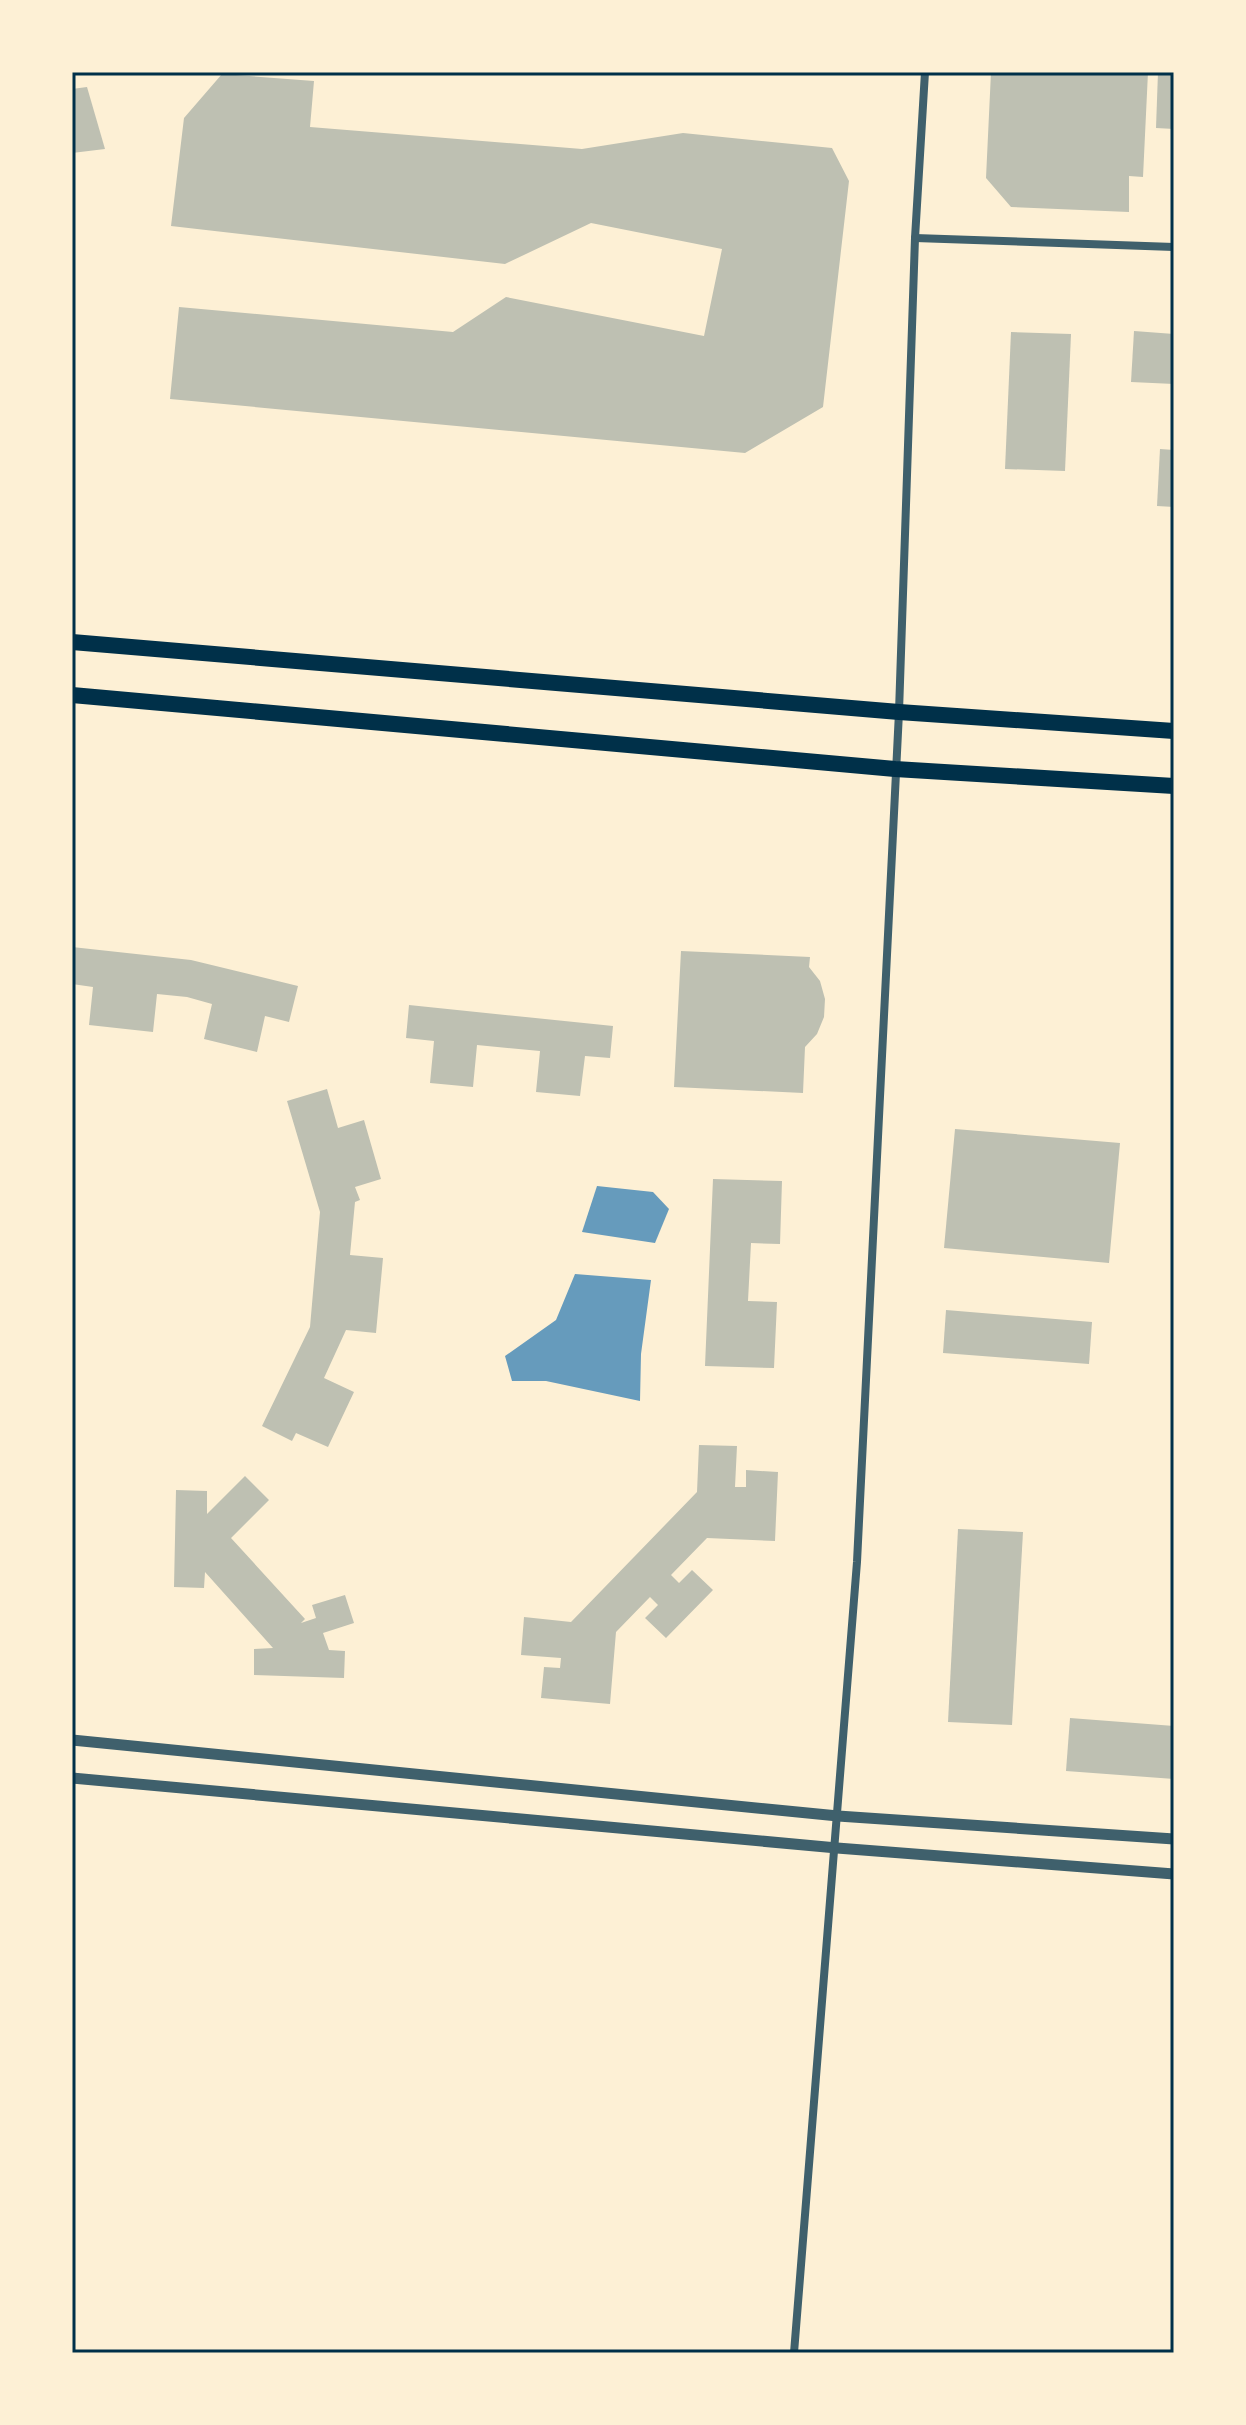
<svg xmlns="http://www.w3.org/2000/svg" width="1246" height="2425" viewBox="0 0 1246 2425" font-family="'PT Serif',serif">
  <style>
    .water { fill: #669bbc }
    .building { fill: #bec0b2 }
    .lines { fill: none; stroke-linecap: round; stroke-linejoin: round }
    .minor { stroke: #3f606c; stroke-width: 8 }
    .tertiary { stroke: #3f606c; stroke-width: 11 }
    .trunk { stroke: #003049; stroke-width: 16 }
    .neatline { fill: none; stroke: #003049; stroke-width: 3 }
  </style>
  <rect width="100%" height="100%" fill="#fdf0d5"/>
  <g class="water">
    <polygon points="597,1186 653,1192 669,1209 655,1243 582,1232"/>
    <polygon points="575,1274 651,1280 641,1354 640,1401 546,1381 512,1381 505,1356 556,1320"/>
  </g>
  <g class="building">
    <polygon points="991,72 1148,72 1143,177 1129,176 1129,212 1011,207 986,178"/>
    <polygon points="1158,72 1174,72 1174,129 1156,128"/>
    <polygon points="222,74 314,81 310,127 582,149 683,133 832,148 849,181 823,407 745,453 170,399 179,307 453,332 506,297 704,336 722,249 591,223 505,264 171,226 184,118"/>
    <polygon points="87,87 105,149 72,153 72,89"/>
    <polygon points="1134,331 1174,334 1174,384 1131,382"/>
    <polygon points="1011,332 1071,334 1065,471 1005,469"/>
    <polygon points="1160,449 1174,450 1174,507 1157,506"/>
    <polygon points="72,947 191,960 298,986 289,1022 265,1016 257,1052 204,1039 212,1004 187,997 157,994 153,1032 89,1025 93,987 72,984"/>
    <polygon points="681,951 810,957 809,967 820,981 825,999 824,1017 817,1034 805,1047 803,1093 674,1087"/>
    <polygon points="409,1005 613,1026 610,1058 585,1056 580,1096 536,1092 540,1051 477,1045 473,1087 430,1083 434,1041 406,1038"/>
    <polygon points="327,1089 338,1128 364,1120 381,1179 355,1187 360,1200 355,1202 350,1255 383,1258 376,1333 346,1330 324,1378 354,1392 328,1447 296,1433 292,1441 262,1426 310,1327 320,1212 287,1101"/>
    <polygon points="955,1129 1120,1143 1109,1263 944,1248"/>
    <polygon points="713,1179 782,1181 780,1244 751,1243 748,1301 777,1302 774,1368 705,1366"/>
    <polygon points="946,1310 1092,1322 1089,1364 943,1353"/>
    <polygon points="699,1445 737,1446 735,1487 746,1487 746,1470 778,1472 775,1541 707,1538 671,1575 679,1583 692,1570 713,1590 666,1638 645,1618 658,1605 650,1597 616,1632 610,1704 541,1698 544,1667 560,1668 561,1658 521,1655 524,1617 571,1622 697,1492"/>
    <polygon points="245,1476 269,1500 231,1538 305,1619 301,1623 316,1618 312,1605 345,1595 354,1623 323,1633 329,1650 345,1651 344,1678 254,1675 254,1649 273,1648 205,1572 204,1588 174,1587 176,1490 207,1491 207,1514"/>
    <polygon points="958,1529 1023,1532 1012,1725 948,1722"/>
    <polygon points="1070,1718 1174,1726 1174,1779 1066,1771"/>
  </g>
  <g class="lines">
    <g class="minor">
      <polyline points="915,238 1174,247"/>
      <polyline points="794,2353 857,1562 899,712 915,238 925,72"/>
    </g>
    <g class="tertiary">
      <polyline points="72,1740 838,1816 1174,1839"/>
      <polyline points="72,1778 837,1848 1174,1874"/>
    </g>
    <g class="trunk">
      <polyline points="72,642 899,712 1174,731"/>
      <polyline points="72,695 895,769 1174,786"/>
    </g>
  </g>
  <rect width="1246" height="2425" fill="none" stroke="#fdf0d5" stroke-width="148"/>
  <rect x="74" y="74" width="1098" height="2277" class="neatline"/>
</svg>
